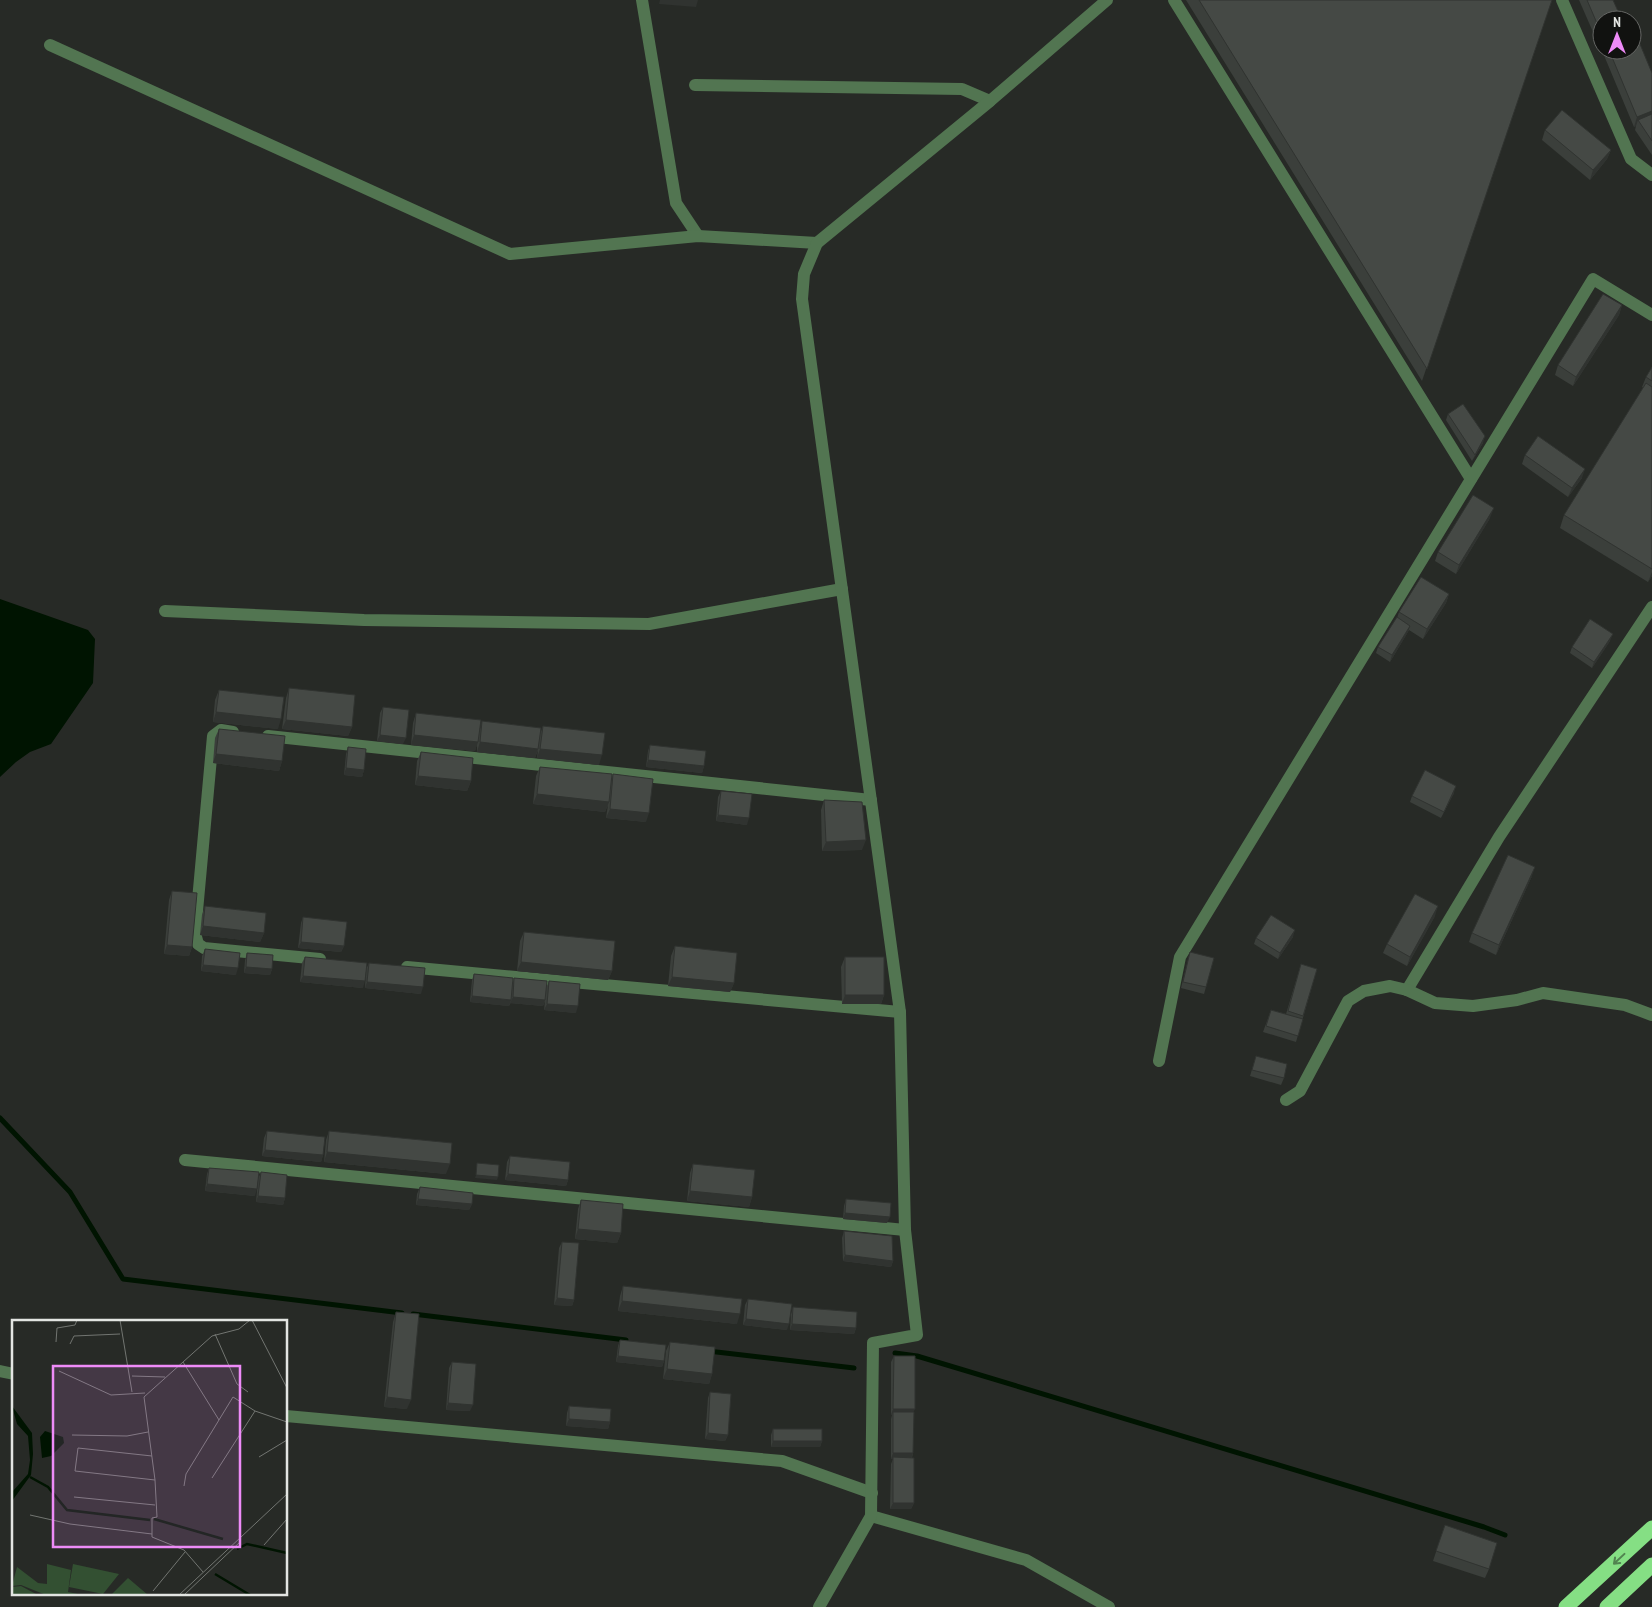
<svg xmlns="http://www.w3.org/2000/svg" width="1652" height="1607" viewBox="0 0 1652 1607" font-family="'PT Sans Narrow',sans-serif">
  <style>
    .water { fill: #001401 }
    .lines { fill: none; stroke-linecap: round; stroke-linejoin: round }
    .stream { stroke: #001401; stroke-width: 5 }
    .minor { stroke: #527551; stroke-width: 12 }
    .highway { stroke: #85df84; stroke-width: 15 }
    .wall { fill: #3b3f3b }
    .shaded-wall { fill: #303330 }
    .building { fill: #454945; stroke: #303330 }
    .oneway { stroke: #518350 }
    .inset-river { fill: none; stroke: #001401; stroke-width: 2.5 }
    .inset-road { fill: none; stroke: #727571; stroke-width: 1 }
    .view { fill: #ee8bf8; fill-opacity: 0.15; stroke: #ee8bf8; stroke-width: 2.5 }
    .inset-edge { fill: none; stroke: #e3e5e2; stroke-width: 2.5 }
  </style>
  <rect width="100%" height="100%" fill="#272a26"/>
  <polygon class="water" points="0,599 88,630 95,639 93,683 51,744 30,752 16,762 0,777"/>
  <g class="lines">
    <g class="stream">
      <polyline points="0,1118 70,1192 123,1279 402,1313"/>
      <polyline points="413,1314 626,1340"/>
      <polyline points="708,1351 854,1368"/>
      <polyline points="895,1353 917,1356 1484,1527 1505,1535"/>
    </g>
    <g class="minor">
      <polyline points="642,0 676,203 698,236"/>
      <polyline points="1174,0 1471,479"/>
      <polyline points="1562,0 1631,159 1652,175"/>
      <polyline points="50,45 510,254 698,236 817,243"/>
      <polyline points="695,85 962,89 990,101"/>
      <polyline points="165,611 364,620 649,624 842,589"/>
      <polyline points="233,732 221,730 213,736 195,933 198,944 204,948 320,959"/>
      <polyline points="268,736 871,800"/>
      <polyline points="407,967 900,1012"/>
      <polyline points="1407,990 1499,837 1652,607"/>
      <polyline points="1159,1061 1180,957 1593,279 1652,315"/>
      <polyline points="1286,1100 1300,1091 1348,1001 1364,991 1390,986 1407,990 1435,1003 1473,1006 1517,1000 1543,993 1625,1005 1652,1015"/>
      <polyline points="185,1160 905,1230"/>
      <polyline points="0,1371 14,1374"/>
      <polyline points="286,1416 782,1461 872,1493"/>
      <polyline points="871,1516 1026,1560 1109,1607"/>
      <polyline points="819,1607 871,1516 873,1343 917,1335 905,1230 900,1012 802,299 804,274 817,243 990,101 1107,0"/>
    </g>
    <g class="highway">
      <polyline points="1566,1607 1652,1528"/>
      <polyline points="1607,1607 1652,1565"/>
    </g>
  </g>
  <g class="wall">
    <polygon points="1186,0 1552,0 1422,381"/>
    <polygon points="1579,0 1613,0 1602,20 1602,47 1600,48"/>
    <polygon points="1604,50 1632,50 1652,73 1652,155 1635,130 1636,126 1634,127 1603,53"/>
    <polygon points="1545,130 1611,150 1607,159 1590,180 1542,140"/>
    <polygon points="1622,305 1619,315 1573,386 1555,375 1558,365"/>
    <polygon points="1652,367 1652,576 1648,582 1560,528 1564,515 1644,388 1642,387 1646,377"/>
    <polygon points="1448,414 1483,443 1472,461 1446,420"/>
    <polygon points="1525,455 1582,478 1568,497 1522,464"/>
    <polygon points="1490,518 1456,574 1435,561 1438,552"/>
    <polygon points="1449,594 1446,603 1423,639 1409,630 1390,662 1376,653 1378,647 1397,618 1399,612"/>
    <polygon points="1610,641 1592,668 1570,653 1572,647"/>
    <polygon points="289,688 352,727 348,736 282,729 286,698"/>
    <polygon points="219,690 278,729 213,722 215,700"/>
    <polygon points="383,707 403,744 377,741 380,713"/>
    <polygon points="416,713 480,729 482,721 540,734 543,726 599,765 537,758 538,750 535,758 477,752 477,744 475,751 411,745 413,723"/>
    <polygon points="219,729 282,761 279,771 213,763 215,738"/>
    <polygon points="650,745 704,766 702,773 646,767 648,751"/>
    <polygon points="348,747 364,770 362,777 344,775 346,754"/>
    <polygon points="421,752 471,781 467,791 415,785 417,761"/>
    <polygon points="540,767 611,781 613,774 646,822 606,818 608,805 605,812 533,804 536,776"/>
    <polygon points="721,791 747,825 716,821 718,797"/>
    <polygon points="1454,793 1441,818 1410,802 1412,796"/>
    <polygon points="824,800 862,850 822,851 821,810"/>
    <polygon points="1532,876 1496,955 1469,942 1472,933"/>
    <polygon points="172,891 192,947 189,956 164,954 169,900"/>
    <polygon points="205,906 264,933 260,942 200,935 202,915"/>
    <polygon points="1435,916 1407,966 1383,953 1387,944"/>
    <polygon points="303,917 344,946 341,952 298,948 301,923"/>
    <polygon points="524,932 612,971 608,980 517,971 520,941"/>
    <polygon points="1293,937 1278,959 1254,944 1256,938"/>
    <polygon points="675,946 734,983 730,992 668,986 671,956"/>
    <polygon points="205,949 236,975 201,971 202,956"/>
    <polygon points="1190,952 1206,987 1204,994 1181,988"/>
    <polygon points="247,953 272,969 270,975 244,973 245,960"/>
    <polygon points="305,957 363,988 300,982 302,963"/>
    <polygon points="845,957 884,995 881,1004 842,1004 841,967"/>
    <polygon points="369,963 421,994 365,988 366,969"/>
    <polygon points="1301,964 1317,969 1296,1042 1263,1032 1271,1010 1286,1014"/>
    <polygon points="474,974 513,982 514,978 547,986 549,981 576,1013 544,1010 545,1001 543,1006 510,1003 511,1002 509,1006 470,1002 472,980"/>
    <polygon points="1256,1056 1284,1078 1281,1085 1250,1076"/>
    <polygon points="267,1131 323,1155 321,1162 262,1156 264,1138"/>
    <polygon points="329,1131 446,1174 324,1162 326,1140"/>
    <polygon points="510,1156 568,1180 566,1186 505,1180 507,1162"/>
    <polygon points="693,1164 752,1197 749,1207 687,1201 690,1173"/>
    <polygon points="209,1168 255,1196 205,1191 207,1174"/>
    <polygon points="261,1172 285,1198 283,1205 256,1202 258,1179"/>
    <polygon points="420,1187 472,1204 469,1210 416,1205 417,1194"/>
    <polygon points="846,1199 887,1223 843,1219 844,1206"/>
    <polygon points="581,1200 621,1233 617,1243 575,1239 578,1209"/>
    <polygon points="844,1231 893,1261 891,1267 843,1261 842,1238"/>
    <polygon points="562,1242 574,1300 572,1306 554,1305 559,1248"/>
    <polygon points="623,1286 737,1324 618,1311 620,1296"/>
    <polygon points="748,1299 787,1330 743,1325 745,1305"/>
    <polygon points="793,1307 856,1328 854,1334 790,1330 791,1314"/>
    <polygon points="396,1312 407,1409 384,1407 393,1322"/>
    <polygon points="620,1340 664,1361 662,1367 616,1362 618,1346"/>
    <polygon points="670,1342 712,1374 709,1384 663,1379 666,1351"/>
    <polygon points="894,1356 913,1412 913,1453 912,1458 914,1503 911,1509 890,1509 891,1464 893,1459 891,1459 891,1419 892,1415 891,1415 891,1362"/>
    <polygon points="452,1362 470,1411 446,1410 449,1368"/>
    <polygon points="710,1392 728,1435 725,1441 705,1439 708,1398"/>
    <polygon points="569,1406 610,1422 608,1429 566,1426 567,1413"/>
    <polygon points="773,1429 822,1441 820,1447 771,1447 771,1435"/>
    <polygon points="1445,1525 1489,1569 1485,1578 1433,1561"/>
  </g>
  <g class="shaded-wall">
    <polygon points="660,0 698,0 696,7 659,4"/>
    <polygon points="1652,111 1652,119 1638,120 1636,126 1634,127 1637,117"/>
    <polygon points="1611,150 1607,159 1590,180 1593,170"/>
    <polygon points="1622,305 1619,315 1573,386 1576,377"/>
    <polygon points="1485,436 1483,443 1472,461 1475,455"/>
    <polygon points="1585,469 1582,478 1568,497 1572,488"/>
    <polygon points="1494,508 1490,518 1456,574 1459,565"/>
    <polygon points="1652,572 1652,576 1648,582"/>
    <polygon points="1449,594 1446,603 1423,639 1427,629"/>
    <polygon points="1410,626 1408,632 1390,662 1392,655"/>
    <polygon points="1613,634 1610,641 1592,668 1594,662"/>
    <polygon points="216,712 281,719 278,729 213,722"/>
    <polygon points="286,720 352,727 348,736 282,729"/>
    <polygon points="380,735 406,738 403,744 377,741"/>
    <polygon points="414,735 478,742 475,751 411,745"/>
    <polygon points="480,742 538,749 535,758 477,752"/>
    <polygon points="540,749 602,755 599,765 537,758"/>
    <polygon points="216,754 282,761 279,771 213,763"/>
    <polygon points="648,760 704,766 702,773 646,767"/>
    <polygon points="346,768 364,770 362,777 344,775"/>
    <polygon points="418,776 471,781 467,791 415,785"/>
    <polygon points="1456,786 1454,793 1441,818 1444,812"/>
    <polygon points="537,794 609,802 605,812 533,804"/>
    <polygon points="610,809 649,813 646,822 606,818"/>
    <polygon points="718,815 749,818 747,825 716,821"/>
    <polygon points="866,840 862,850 822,851 826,842"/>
    <polygon points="1535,867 1532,876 1496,955 1499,945"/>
    <polygon points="1438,906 1435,916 1407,966 1410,957"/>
    <polygon points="203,926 264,933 260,942 200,935"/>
    <polygon points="1295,930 1293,937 1278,959 1280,953"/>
    <polygon points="301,942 344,946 341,952 298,948"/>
    <polygon points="167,945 192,947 189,956 164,954"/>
    <polygon points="521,962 612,971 608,980 517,971"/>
    <polygon points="203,965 238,968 236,975 201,971"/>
    <polygon points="246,967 272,969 270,975 244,973"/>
    <polygon points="303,976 365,981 363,988 300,982"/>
    <polygon points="672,977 734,983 730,992 668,986"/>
    <polygon points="367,982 423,987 421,994 365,988"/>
    <polygon points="845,995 884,995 881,1004 842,1004"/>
    <polygon points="472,996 511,1000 509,1006 470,1002"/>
    <polygon points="513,997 545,1000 543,1006 510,1003"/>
    <polygon points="547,1004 578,1006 576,1013 544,1010"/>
    <polygon points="265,1150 323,1155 321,1162 262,1156"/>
    <polygon points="327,1152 450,1164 446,1174 324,1162"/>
    <polygon points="508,1174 568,1180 566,1186 505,1180"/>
    <polygon points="476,1175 498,1177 497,1180 475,1178"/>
    <polygon points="207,1184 257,1189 255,1196 205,1191"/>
    <polygon points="690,1191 752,1197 749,1207 687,1201"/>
    <polygon points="258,1196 285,1198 283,1205 256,1202"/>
    <polygon points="418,1199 472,1204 469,1210 416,1205"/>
    <polygon points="845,1213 890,1217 887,1223 843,1219"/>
    <polygon points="578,1229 621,1233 617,1243 575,1239"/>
    <polygon points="845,1255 893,1261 891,1267 843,1261"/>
    <polygon points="557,1298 574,1300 572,1306 554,1305"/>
    <polygon points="622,1301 740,1314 737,1324 618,1311"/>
    <polygon points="746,1319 789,1324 787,1330 743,1325"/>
    <polygon points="792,1324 856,1328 854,1334 790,1330"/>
    <polygon points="618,1356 664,1361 662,1367 616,1362"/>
    <polygon points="667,1369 712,1374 709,1384 663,1379"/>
    <polygon points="387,1397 411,1400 407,1409 384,1407"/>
    <polygon points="448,1403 473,1405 470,1411 446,1410"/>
    <polygon points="893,1409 915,1409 912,1415 893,1412 892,1415 891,1415"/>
    <polygon points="569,1419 610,1422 608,1429 566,1426"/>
    <polygon points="708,1433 728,1435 725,1441 705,1439"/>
    <polygon points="773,1441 822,1441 820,1447 771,1447"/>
    <polygon points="893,1453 913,1453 911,1459 893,1457 893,1459 891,1459"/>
    <polygon points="893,1503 914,1503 911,1509 890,1509"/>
  </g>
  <g class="building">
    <polygon points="1199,0 1552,0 1427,369"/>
    <polygon points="1587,0 1613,0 1622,20 1602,20 1602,35"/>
    <polygon points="1635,32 1652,73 1652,111 1637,117 1609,50 1632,50 1632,33"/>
    <polygon points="1562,110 1611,150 1593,170 1545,130"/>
    <polygon points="1652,114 1652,141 1638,120"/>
    <polygon points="1603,294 1622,305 1576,377 1558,365"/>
    <polygon points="1652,367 1652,381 1646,377"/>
    <polygon points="1646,383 1652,387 1652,569 1564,515"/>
    <polygon points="1463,404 1485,436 1475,455 1448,414"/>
    <polygon points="1538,436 1585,469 1572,488 1525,455"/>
    <polygon points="1473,495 1494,508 1459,565 1438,552"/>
    <polygon points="1421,577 1449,594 1427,629 1399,612"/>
    <polygon points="1397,617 1410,626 1392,655 1378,647"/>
    <polygon points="1590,619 1613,634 1594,662 1572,647"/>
    <polygon points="289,688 355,695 352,727 286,720"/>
    <polygon points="219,690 284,697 281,719 216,712"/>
    <polygon points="383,707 409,710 406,738 380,735"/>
    <polygon points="416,713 481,720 478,742 414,735"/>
    <polygon points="482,721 541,728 538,749 480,742"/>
    <polygon points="543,726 605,733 602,755 540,749"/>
    <polygon points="219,729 285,736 282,761 216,754"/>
    <polygon points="650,745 706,751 704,766 648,760"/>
    <polygon points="348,747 366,749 364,770 346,768"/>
    <polygon points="421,752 473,758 471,781 418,776"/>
    <polygon points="540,767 612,774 609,802 537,794"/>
    <polygon points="1425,770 1456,786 1444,812 1412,796"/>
    <polygon points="613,774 653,779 649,813 610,809"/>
    <polygon points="721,791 752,794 749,818 718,815"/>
    <polygon points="824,800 862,802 866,840 826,842"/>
    <polygon points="1508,855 1535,867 1499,945 1472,933"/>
    <polygon points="172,891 197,893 192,947 167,945"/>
    <polygon points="1415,894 1438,906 1410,957 1387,944"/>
    <polygon points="205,906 266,913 264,933 203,926"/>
    <polygon points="1271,915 1295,930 1280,953 1256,938"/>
    <polygon points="303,917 347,922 344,946 301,942"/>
    <polygon points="524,932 615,941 612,971 521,962"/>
    <polygon points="675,946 737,953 734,983 672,977"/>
    <polygon points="205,949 240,953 238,968 203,965"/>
    <polygon points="1190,952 1214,958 1206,987 1183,982"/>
    <polygon points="247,953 273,955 272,969 246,967"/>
    <polygon points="305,957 367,963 365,981 303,976"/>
    <rect x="845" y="957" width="39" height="38"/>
    <polygon points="369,963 425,968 423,987 367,982"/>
    <polygon points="1301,964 1317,969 1303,1016 1288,1011"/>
    <polygon points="474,974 513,978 511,1000 472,996"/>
    <polygon points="514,978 547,981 545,1000 513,997"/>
    <polygon points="549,981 580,984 578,1006 547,1004"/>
    <polygon points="1271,1010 1303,1019 1298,1036 1266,1026"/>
    <polygon points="1256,1056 1287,1064 1284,1078 1252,1070"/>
    <polygon points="267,1131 325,1137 323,1155 265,1150"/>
    <polygon points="329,1131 452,1143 450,1164 327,1152"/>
    <polygon points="510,1156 570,1162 568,1180 508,1174"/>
    <polygon points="477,1163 499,1165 498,1177 476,1175"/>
    <polygon points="693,1164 755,1170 752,1197 690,1191"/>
    <polygon points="209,1168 259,1172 257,1189 207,1184"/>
    <polygon points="261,1172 287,1175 285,1198 258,1196"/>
    <polygon points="420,1187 473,1193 472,1204 418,1199"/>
    <polygon points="846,1199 891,1203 890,1217 845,1213"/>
    <polygon points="581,1200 623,1204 621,1233 578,1229"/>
    <polygon points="844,1231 892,1236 893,1261 845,1255"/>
    <polygon points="562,1242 579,1243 574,1300 557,1298"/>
    <polygon points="623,1286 742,1299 740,1314 622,1301"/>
    <polygon points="748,1299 792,1304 789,1324 746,1319"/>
    <polygon points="793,1307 857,1312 856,1328 792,1324"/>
    <polygon points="396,1312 419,1314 411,1400 387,1397"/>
    <polygon points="620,1340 666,1345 664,1361 618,1356"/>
    <polygon points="670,1342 715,1347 712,1374 667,1369"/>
    <polygon points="894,1356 915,1356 915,1409 893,1409"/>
    <polygon points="452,1362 476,1364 473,1405 448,1403"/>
    <polygon points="710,1392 731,1394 728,1435 708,1433"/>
    <polygon points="569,1406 611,1409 610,1422 569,1419"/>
    <polygon points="893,1412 914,1412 913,1453 893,1453"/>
    <rect x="773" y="1429" width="49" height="12"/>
    <polygon points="893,1457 914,1458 914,1503 893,1503"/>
    <polygon points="1445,1525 1497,1543 1489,1569 1436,1551"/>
  </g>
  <defs><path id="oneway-shaft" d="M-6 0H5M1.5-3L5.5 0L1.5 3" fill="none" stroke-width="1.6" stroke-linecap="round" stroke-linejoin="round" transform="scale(1.25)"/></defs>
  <use class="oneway" href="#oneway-shaft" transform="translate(1619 1559) rotate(137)"/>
  <g transform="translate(12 1320)">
    <rect width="275" height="275" fill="#272a26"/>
    <path d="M 35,244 L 59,250 L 56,272 L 71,275 L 34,275 L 9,265 L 0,266 L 5,247 L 26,263 L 35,264 ZM 61,244 L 107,254 L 91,274 L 57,267 ZM 116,258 L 136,275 L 99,275 ZM 9,266 L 24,274 L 33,275 L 0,275 L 0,267 Z" fill="#335032"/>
    <path d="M 0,86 L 20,113 L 21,134 L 19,155 L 0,181 L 1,171 L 16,154 L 18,140 L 16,116 L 5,104 ZM 33,111 L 51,117 L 52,123 L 39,136 L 30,138 L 28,117 Z" fill="#001401"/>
    <path class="inset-river" d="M 18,157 L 36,167 L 55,190 L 138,200M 142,199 L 211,219M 225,229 L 235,224 L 275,233M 203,254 L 238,275"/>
    <path class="inset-road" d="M 108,0 L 120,72M 240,0 L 275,68M 203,14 L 225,64 L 236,72M 44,22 L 45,8 L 63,5 L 65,0M 58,24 L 62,16 L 108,14M 171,42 L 207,100M 47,51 L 99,75 L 133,73M 120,56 L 153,57M 60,115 L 115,116 L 136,112M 140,136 L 66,128 L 63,151 L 143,160M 247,137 L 275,120M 200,158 L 243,91M 172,166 L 174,154 L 221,77 L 243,91 L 275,102M 62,177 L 143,185M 18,195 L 58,204 L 140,214M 252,225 L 275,199M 191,252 L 172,230 L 140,217 L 140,198 L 145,197 L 143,160 L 132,77 L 200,16 L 227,9 L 238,0M 141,271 L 173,232M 167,275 L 275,174M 172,275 L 229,221"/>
    <path class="view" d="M 41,46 L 228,46 L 228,227 L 41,227 Z"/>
    <rect width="275" height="275" class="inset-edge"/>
  </g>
  <g transform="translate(1617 35)"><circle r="24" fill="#111210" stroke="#656664"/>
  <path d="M0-4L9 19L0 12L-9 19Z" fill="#ee8bf8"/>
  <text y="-8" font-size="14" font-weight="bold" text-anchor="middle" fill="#e3e5e2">N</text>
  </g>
</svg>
